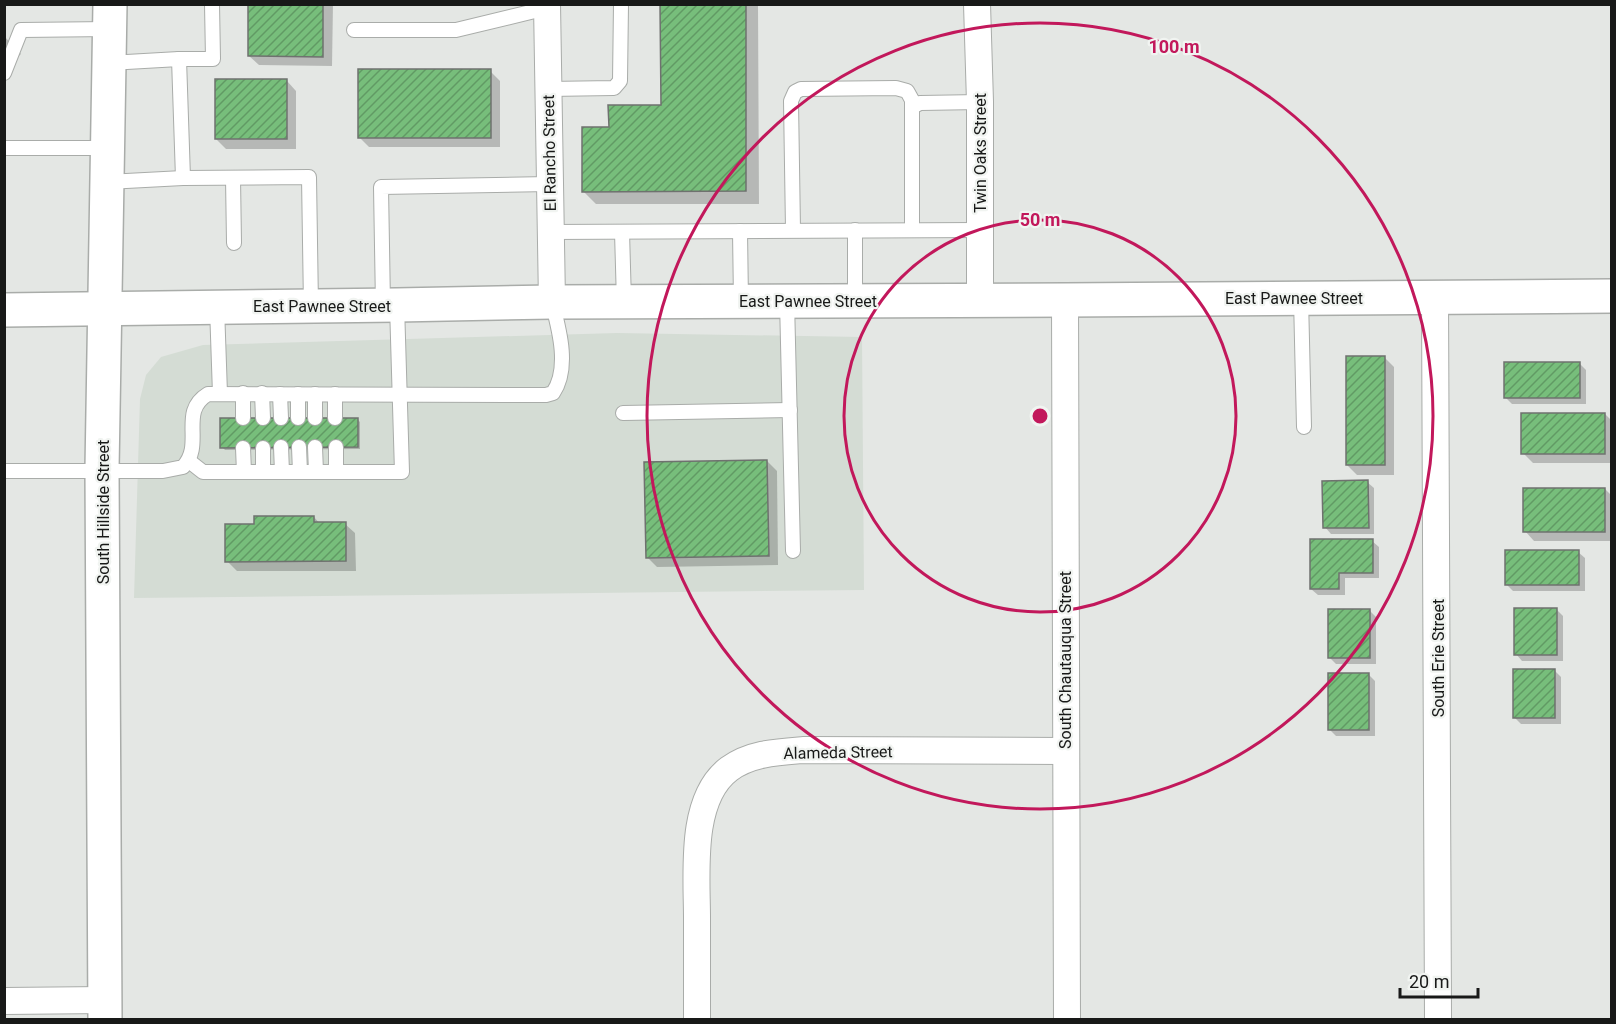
<svg xmlns="http://www.w3.org/2000/svg" width="1616" height="1024" viewBox="0 0 1616 1024" font-family="Roboto,sans-serif">
  <style>
    .built { fill: #d4dcd4 }
    .shadow { fill: #0003 }
    .building { fill: url(#building-hatch); stroke: #6f716f; stroke-width: 1.5 }
    .lines { fill: none; stroke-linecap: round; stroke-linejoin: round }
    .service-casing { stroke: #a9aca9; stroke-width: 16 }
    .minor-casing { stroke: #a9aca9; stroke-width: 28 }
    .secondary-casing { stroke: #a9aca9; stroke-width: 36 }
    .service { stroke: #fff; stroke-width: 14 }
    .minor { stroke: #fff; stroke-width: 26 }
    .secondary { stroke: #fff; stroke-width: 33 }
    .ring { fill: none; stroke: #c2185b; stroke-width: 3 }
    .labels { text-anchor: middle; stroke-width: 4.5; stroke-linejoin: round; paint-order: stroke }
    .street-label { font-size: 16px; fill: #181918; stroke: #f1f4f1 }
    .centre { fill: #c2185b; stroke: #f1f4f1; stroke-width: 3 }
    .ring-label { font-size: 18px; text-anchor: middle; font-weight: bold; fill: #c2185b; stroke: #f1f4f1; stroke-width: 4.5; stroke-linejoin: round; paint-order: stroke }
  </style>
  <defs>
    <pattern id="building-hatch" width="6" height="6" patternUnits="userSpaceOnUse" patternTransform="scale(1.5)"><rect width="6" height="6" fill="#77be7b"/><path d="M-1 1l2-2M0 6l6-6M5 7l2-2" fill="none" stroke="#619a64"/></pattern>
  </defs>
  <rect width="100%" height="100%" fill="#e4e7e4"/>
  <polygon class="built" points="617,333 862,337 864,590 134,598 140,399 146,375 161,357 203,345"/>
  <g class="shadow">
    <polygon points="249,4 333,4 332,66 259,65 249,56"/>
    <polygon points="662,4 758,4 759,204 596,204 583,191 662,107"/>
    <polygon points="4,36 21,54 4,69"/>
    <polygon points="490,71 500,81 500,147 369,147 359,137"/>
    <polygon points="287,81 296,91 296,149 226,149 216,139"/>
    <polygon points="1384,357 1394,367 1394,475 1357,475 1347,465"/>
    <polygon points="1579,363 1586,370 1586,404 1512,404 1505,397"/>
    <polygon points="1605,414 1612,421 1612,463 1533,463 1523,453"/>
    <polygon points="357,419 360,422 360,449 225,450 222,447"/>
    <polygon points="767,461 777,471 778,565 657,567 647,557"/>
    <polygon points="1367,482 1374,488 1374,534 1331,534 1325,527"/>
    <polygon points="1605,489 1612,496 1612,541 1534,541 1525,531"/>
    <polygon points="314,517 320,524 345,524 355,533 356,571 237,571 227,561 255,526"/>
    <polygon points="1372,541 1379,547 1379,578 1345,578 1345,595 1318,595 1311,589"/>
    <polygon points="1578,552 1585,558 1585,591 1513,591 1506,584"/>
    <polygon points="1556,609 1563,616 1563,661 1522,661 1516,654"/>
    <polygon points="1369,610 1376,617 1376,664 1336,664 1329,657"/>
    <polygon points="1554,670 1561,677 1561,724 1521,724 1515,718"/>
    <polygon points="1368,674 1375,681 1375,736 1336,736 1329,729"/>
  </g>
  <g class="building">
    <polygon points="248,4 323,4 323,57 248,56"/>
    <polygon points="660,4 746,4 746,191 582,192 582,127 609,127 608,105 661,105"/>
    <rect x="358" y="69" width="133" height="69"/>
    <rect x="215" y="79" width="72" height="60"/>
    <rect x="1346" y="356" width="39" height="109"/>
    <rect x="1504" y="362" width="76" height="36"/>
    <rect x="1521" y="413" width="84" height="41"/>
    <polygon points="220,418 358,418 358,447 220,448"/>
    <polygon points="767,460 769,556 646,558 644,462"/>
    <polygon points="1368,480 1369,528 1323,528 1322,481"/>
    <rect x="1523" y="488" width="82" height="44"/>
    <polygon points="254,516 314,516 314,522 346,522 346,561 225,562 225,524 254,524"/>
    <polygon points="1310,539 1373,539 1373,573 1339,573 1339,589 1310,589"/>
    <rect x="1505" y="550" width="74" height="35"/>
    <rect x="1514" y="608" width="43" height="47"/>
    <rect x="1328" y="609" width="42" height="49"/>
    <rect x="1513" y="669" width="42" height="49"/>
    <rect x="1328" y="673" width="41" height="57"/>
  </g>
  <g class="lines">
    <defs>
      <g id="service">
        <polyline points="354,30 456,30 547,8"/>
        <polyline points="179,59 213,59 212,4"/>
        <polyline points="109,63 179,59 183,178"/>
        <polyline points="4,73 21,30 110,29"/>
        <polyline points="548,89 614,88 620,81 621,4"/>
        <polyline points="912,107 920,103 980,102"/>
        <polyline points="4,148 107,148"/>
        <polyline points="233,178 234,243"/>
        <polyline points="107,182 183,178 309,177 311,306"/>
        <polyline points="793,230 791,101 795,92 801,89 896,88 907,91 912,100 912,230"/>
        <polyline points="855,230 855,301"/>
        <polyline points="740,231 741,301"/>
        <polyline points="550,232 980,230"/>
        <polyline points="622,232 624,302"/>
        <polyline points="1301,298 1304,427"/>
        <polyline points="787,301 793,551"/>
        <polyline points="383,305 381,187 549,184"/>
        <polyline points="217,307 220,394"/>
        <polyline points="243,393 243,418"/>
        <polyline points="262,393 263,418"/>
        <polyline points="280,394 281,418"/>
        <polyline points="298,394 298,418"/>
        <polyline points="315,394 315,418"/>
        <polyline points="335,394 335,418"/>
        <polyline points="623,413 790,410"/>
        <polyline points="281,447 282,472"/>
        <polyline points="299,447 300,472"/>
        <polyline points="315,447 316,472"/>
        <polyline points="336,447 336,472"/>
        <polyline points="243,448 244,472"/>
        <polyline points="263,448 263,472"/>
        <polyline points="189,461 203,472 402,472 397,305"/>
        <path d="M 4,471 L 163,471 L 183,467 C 205,444 178,412 208,394 L 546,395 L 553,393 C 570,368 559,329 552,302"/>
      </g>
      <g id="minor">
        <polyline points="547,4 552,302"/>
        <polyline points="977,4 980,102 980,301"/>
        <polyline points="1435,297 1438,1020"/>
        <polyline points="1065,300 1067,1020"/>
        <polyline points="4,1001 105,1000"/>
        <path d="M 697,1020 C 697,986 697,952 697,918 C 697,874 689,799 729,769 C 751,753 778,752 804,750 L 1065,751"/>
      </g>
      <g id="secondary">
        <polyline points="4,310 397,305 552,302 1065,300 1612,296"/>
        <polyline points="105,1020 102,469 110,4"/>
      </g>
    </defs>
    <use href="#service" class="service-casing"/>
    <use href="#minor" class="minor-casing"/>
    <use href="#secondary" class="secondary-casing"/>
    <use href="#service" class="service"/>
    <use href="#minor" class="minor"/>
    <use href="#secondary" class="secondary"/>
  </g>
  <g class="ring">
    <circle cx="1040" cy="416" r="196"/>
    <circle cx="1040" cy="416" r="393"/>
  </g>
  <g class="labels">
    <g class="street-label">
      <text transform="translate(549 153) rotate(-91)" y="6">El Rancho Street</text>
      <text transform="translate(980 153) rotate(-90)" y="6">Twin Oaks Street</text>
      <text x="1294" y="304">East Pawnee Street</text>
      <text x="808" y="307">East Pawnee Street</text>
      <text x="322" y="312">East Pawnee Street</text>
      <text transform="translate(103 512) rotate(-90)" y="6">South Hillside Street</text>
      <text transform="translate(1438 658) rotate(-90)" y="6">South Erie Street</text>
      <text transform="translate(1065 660) rotate(-90)" y="6">South Chautauqua Street</text>
      <text transform="translate(838 752) rotate(-1)" y="6">Alameda Street</text>
    </g>
  </g>
  <circle cx="1040" cy="416" r="9" class="centre"/>
  <g class="ring-label">
    <text x="1174" y="53">100 m</text>
    <text x="1040" y="226">50 m</text>
  </g>
  <rect width="1616" height="1024" fill="none" stroke="#181918" stroke-width="12"/>
  <path d="M1400 988v9h78v-9" fill="none" stroke="#181918" stroke-width="3"/>
  <text x="1409" y="988" font-size="18" fill="#181918" stroke="#f1f4f1" stroke-width="4.5" paint-order="stroke">20 m</text>
</svg>
